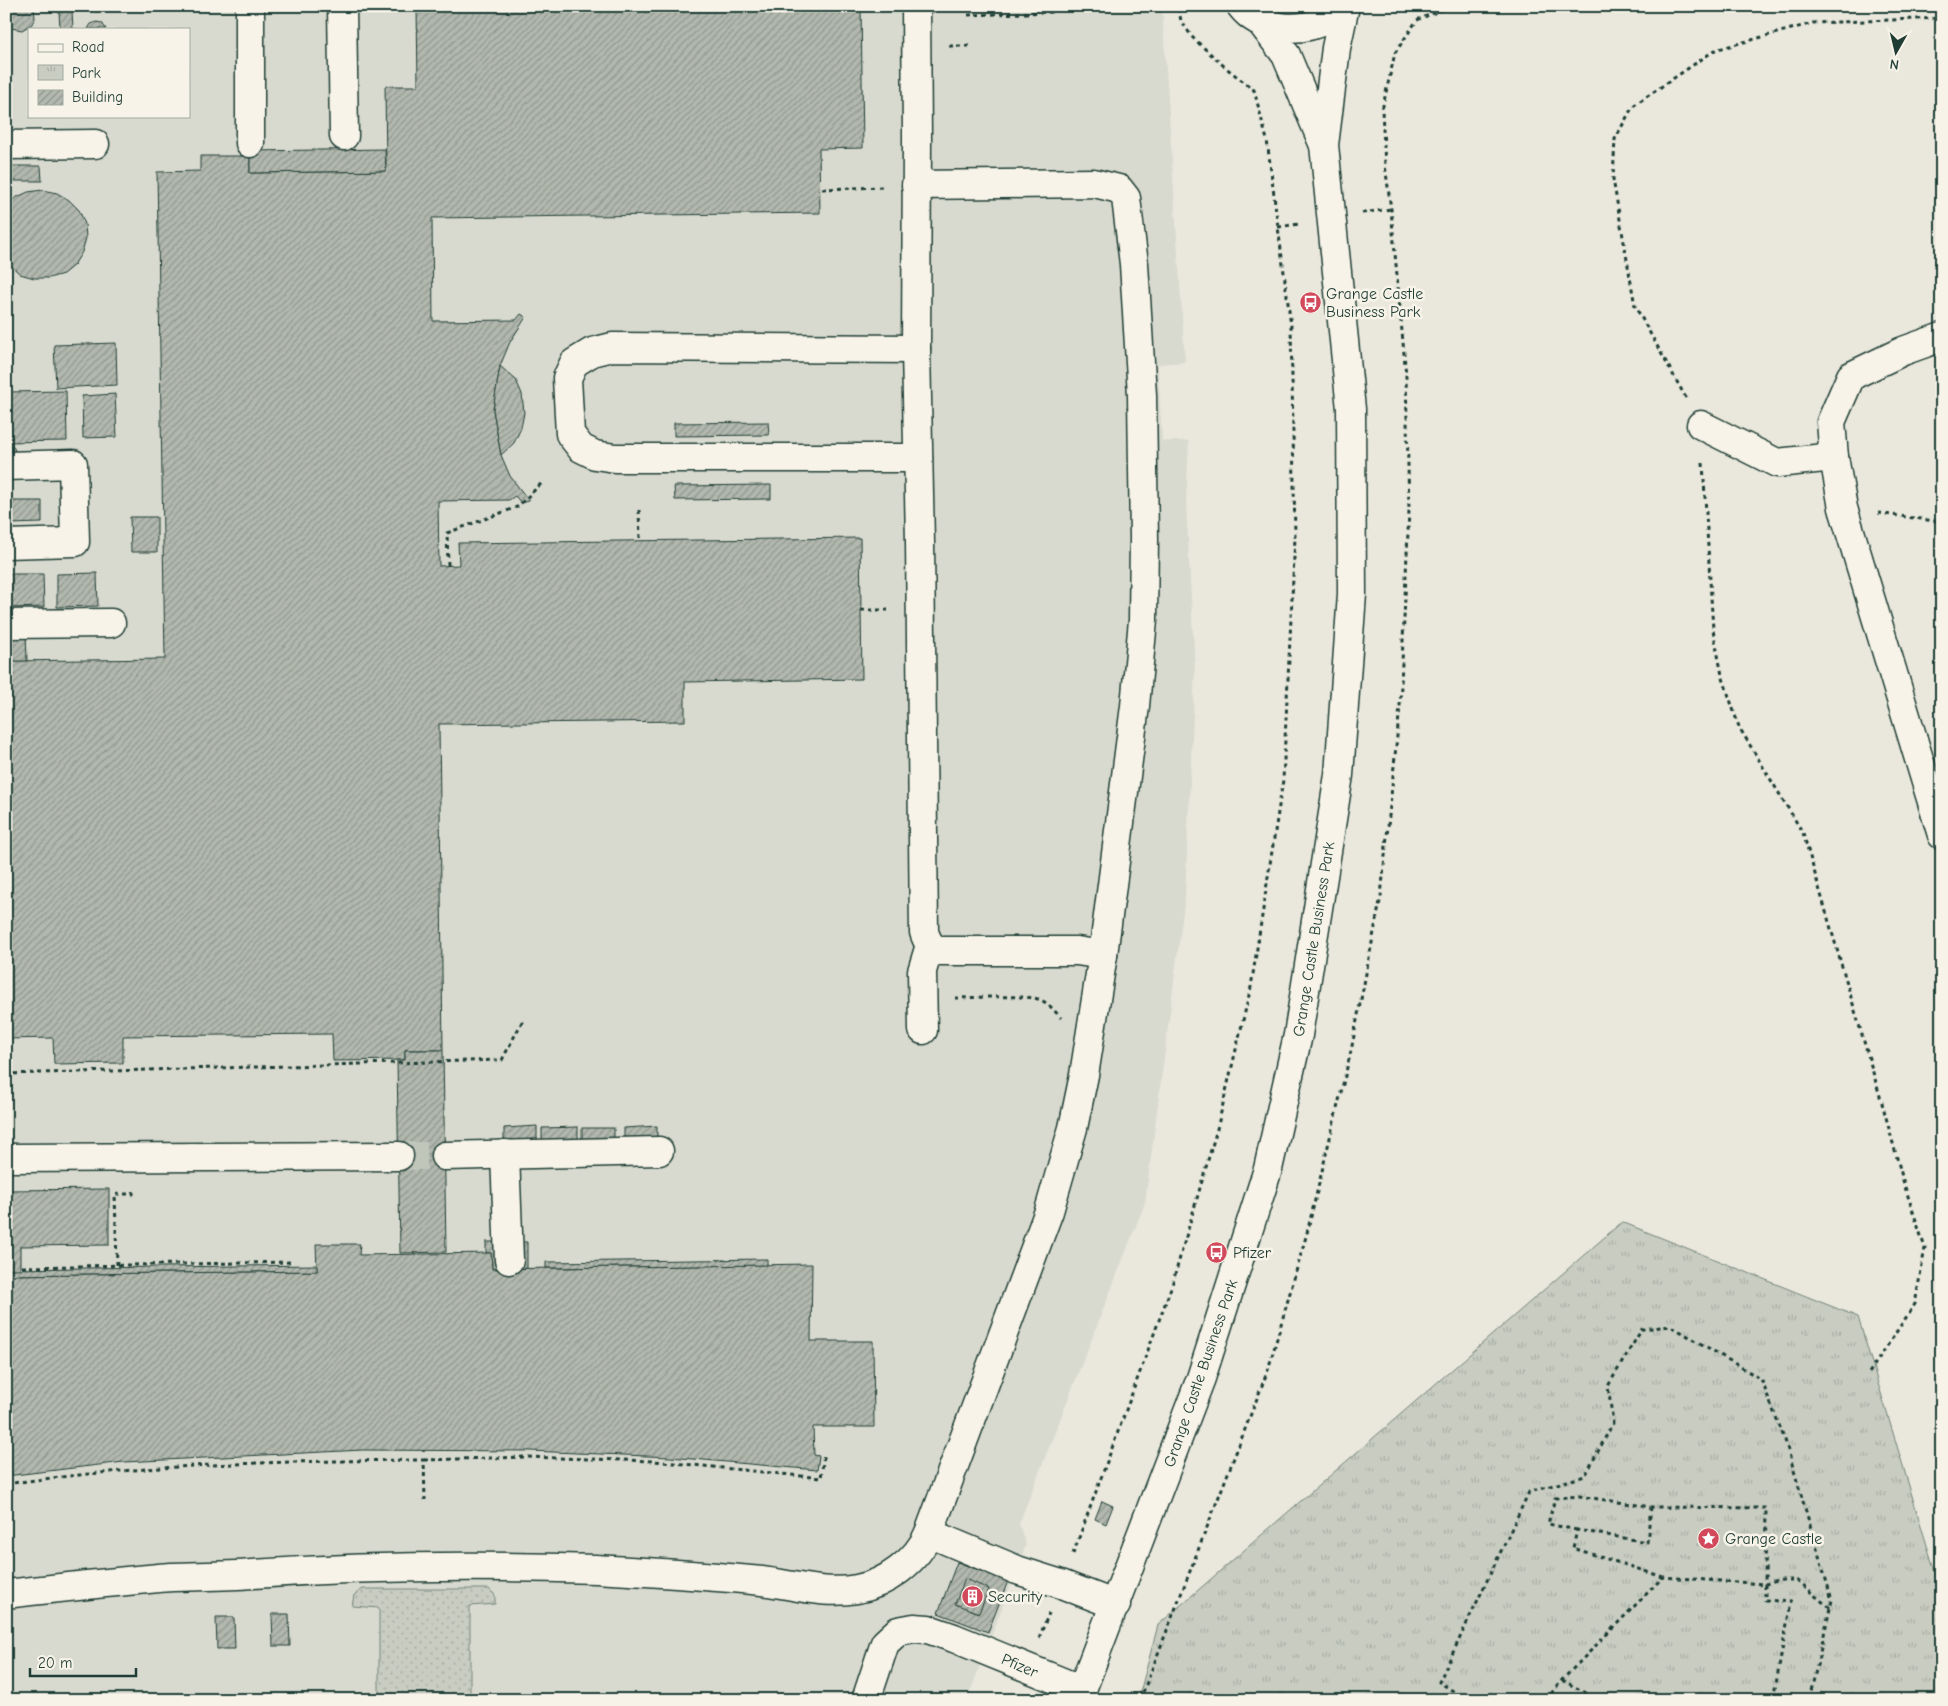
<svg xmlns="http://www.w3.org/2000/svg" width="1948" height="1706" viewBox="0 0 1948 1706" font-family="'Comic Neue',sans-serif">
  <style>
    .built { fill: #d9dacf; fill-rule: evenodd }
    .grass { fill: url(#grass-dots); stroke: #74847a }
    .park { fill: url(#park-tufts); stroke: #74847a }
    .building { fill: url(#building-hatch); stroke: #1f3d34 }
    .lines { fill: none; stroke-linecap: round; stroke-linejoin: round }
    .minor-tunnel { stroke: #c1c6bb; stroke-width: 28; stroke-dasharray: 28 14; stroke-linecap: butt }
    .minor-casing { stroke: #1f3d34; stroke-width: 31 }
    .path { stroke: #1f3d34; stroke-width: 3; stroke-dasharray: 4 4; stroke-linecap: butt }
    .minor { stroke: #f7f3e8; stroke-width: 28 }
    .labels { text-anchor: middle; stroke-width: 5; stroke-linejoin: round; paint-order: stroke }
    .poi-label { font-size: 16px; fill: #1f3d34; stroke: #f7f3e8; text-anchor: start }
    .street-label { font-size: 16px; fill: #1f3d34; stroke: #f7f3e8 }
  </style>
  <defs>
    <pattern id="grass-dots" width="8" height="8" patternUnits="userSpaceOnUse" patternTransform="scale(1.25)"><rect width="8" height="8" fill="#c8ccc1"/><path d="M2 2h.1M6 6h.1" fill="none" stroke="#abb0a6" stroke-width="1.8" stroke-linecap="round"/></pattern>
    <pattern id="park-tufts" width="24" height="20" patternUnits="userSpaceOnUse" patternTransform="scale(1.25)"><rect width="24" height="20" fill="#c8ccc1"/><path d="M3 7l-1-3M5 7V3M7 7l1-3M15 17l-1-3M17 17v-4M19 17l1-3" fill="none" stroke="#abb0a6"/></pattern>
    <pattern id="building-hatch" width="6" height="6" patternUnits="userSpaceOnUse" patternTransform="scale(1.25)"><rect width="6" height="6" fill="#b2b8ae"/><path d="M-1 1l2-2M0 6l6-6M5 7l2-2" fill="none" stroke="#90978e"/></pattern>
  </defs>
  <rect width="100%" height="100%" fill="#eae8dd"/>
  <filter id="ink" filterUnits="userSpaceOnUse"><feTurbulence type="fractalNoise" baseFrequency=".02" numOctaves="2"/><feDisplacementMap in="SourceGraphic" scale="10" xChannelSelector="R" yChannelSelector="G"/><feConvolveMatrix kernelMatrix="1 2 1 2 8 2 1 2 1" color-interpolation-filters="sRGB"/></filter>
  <g filter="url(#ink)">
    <path class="built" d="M 6,6 L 1162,6 L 1185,362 L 1158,364 L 1162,441 L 1189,441 L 1186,503 L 1195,671 L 1185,897 L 1145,1203 L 1019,1524 L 1026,1545 L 967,1700 L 6,1700 ZM 29,29 L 189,29 L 189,116 L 29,116 Z"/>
    <polygon class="grass" points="363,1589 489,1589 495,1595 495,1604 470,1606 470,1700 379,1700 379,1608 352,1606 354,1595"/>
    <polygon class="park" points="1622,1222 1858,1317 1942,1595 1942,1700 1138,1700 1158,1625"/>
    <g class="building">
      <polygon points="6,6 34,6 35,19 32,24 22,30 11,28 6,25"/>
      <polygon points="88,6 105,6 102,11 96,12"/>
      <polygon points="417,6 861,6 863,148 819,149 820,213 432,218 433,321 516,320 521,314 526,317 510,342 500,366 493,410 501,455 510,476 529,501 521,503 515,496 509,500 438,501 439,566 459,565 458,543 860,538 862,679 685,682 685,721 439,724 443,1050 405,1050 405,1060 333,1061 332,1034 123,1036 123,1063 54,1064 53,1038 6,1039 6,661 165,659 157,172 200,171 200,156 250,156 250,173 386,171 385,86 418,86"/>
      <polygon points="72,11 73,29 60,29 59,12"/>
      <polygon points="96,22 102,23 106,29 88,29 91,24"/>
      <polygon points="385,149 386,171 250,173 250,151"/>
      <polygon points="8,166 41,166 42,181 8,181"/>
      <polygon points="42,190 57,193 69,200 79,210 85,224 86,238 82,252 74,265 63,274 49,278 34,278 20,274 6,261 6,207 15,198 28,192"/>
      <polygon points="116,343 117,385 56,388 54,345"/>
      <polygon points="500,366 516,380 522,394 524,413 521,428 514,443 501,455 493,410"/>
      <polygon points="66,391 67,441 6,442 6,392"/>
      <polygon points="115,394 117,437 83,438 82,396"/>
      <polygon points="768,422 769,435 674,436 674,423"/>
      <polygon points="6,442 13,446 16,453 6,465"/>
      <polygon points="771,485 771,499 675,500 674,486"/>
      <polygon points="10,501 42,501 42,523 10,524"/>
      <polygon points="130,517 157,517 157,552 131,552"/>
      <polygon points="97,573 98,606 57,607 57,574"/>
      <polygon points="6,574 43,574 44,607 6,608"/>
      <polygon points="6,633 26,633 27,661 6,661"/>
      <polygon points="405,1050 443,1050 446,1252 400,1253 397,1060 405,1060"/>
      <polygon points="537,1126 537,1140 504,1140 504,1128"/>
      <polygon points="657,1126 657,1139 624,1140 624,1128"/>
      <polygon points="578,1127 578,1139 542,1140 542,1128"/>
      <rect x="582" y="1128" width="32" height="12"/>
      <polygon points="109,1189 109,1245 20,1246 20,1275 6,1275 6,1190"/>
      <polygon points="486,1242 527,1242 527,1269 492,1269 491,1253 486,1253"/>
      <polygon points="316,1244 360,1244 359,1255 491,1253 492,1269 812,1264 811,1341 873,1341 874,1427 813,1427 814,1455 819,1456 817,1470 670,1457 530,1451 363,1450 124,1462 6,1476 6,1275 317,1271"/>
      <polygon points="767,1259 767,1265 546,1268 546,1262"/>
      <polygon points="317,1265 317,1271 6,1275 6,1269"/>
      <polygon points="1102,1501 1113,1506 1106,1524 1095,1519"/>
      <polygon points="957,1562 1008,1581 988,1632 938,1613"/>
      <polygon points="965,1579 989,1589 979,1613 955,1604"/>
      <polygon points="272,1614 289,1614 290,1646 273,1646"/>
      <polygon points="216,1617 234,1617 235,1649 217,1649"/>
    </g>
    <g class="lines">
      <polyline class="minor-tunnel" points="399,1156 445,1156"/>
      <defs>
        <g id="minor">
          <polyline points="342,6 344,136"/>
          <path d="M 916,6 L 917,139 L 916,349 L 920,542 L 924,932 C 927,941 930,947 939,951 L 1077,951 L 1103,955"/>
          <path d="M 1241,6 C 1260,31 1302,33 1327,19 C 1333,16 1337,10 1342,6"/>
          <polyline points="1260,21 1286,55 1323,143"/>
          <polyline points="250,143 250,6"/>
          <polyline points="6,145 95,144"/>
          <polyline points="916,185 1094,183 1119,189 1126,198 1134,264 1142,395 1144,539 1143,620 1135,706 1103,955 1084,1075 1073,1128 1049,1211 929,1533"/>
          <polyline points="1942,337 1903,351 1851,376 1831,422 1834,457 1843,508 1942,835"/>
          <polyline points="916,349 612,347 592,352 574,363 567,378 570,434 581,448 595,455 615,458 918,458"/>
          <polyline points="1701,425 1777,463 1834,457"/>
          <polyline points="6,466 73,464 75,542 6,544"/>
          <polyline points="6,624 111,623"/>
          <polyline points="923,1030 922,971 930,945"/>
          <polyline points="505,1154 509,1260"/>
          <polyline points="445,1156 659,1151"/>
          <polyline points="6,1158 399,1156"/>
          <path d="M 6,1594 C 61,1588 117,1581 172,1577 C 199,1576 226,1576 253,1574 C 367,1566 482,1565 596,1569 C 651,1572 707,1575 762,1581 C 793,1585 825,1595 857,1589 C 886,1584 917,1561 929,1533 L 1017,1570 L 1061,1584 L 1116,1605"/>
          <polyline points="866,1700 885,1643 898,1631 914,1628 928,1629 954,1638 1082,1690"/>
          <polyline points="1078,1700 1201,1378 1268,1169 1298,1035 1339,775 1352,594 1351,409 1324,145 1336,48 1345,6"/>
        </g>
      </defs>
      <use href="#minor" class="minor-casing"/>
      <g class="path">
        <polyline points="968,15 1053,12"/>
        <polyline points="949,46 969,46"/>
        <polyline points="822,189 884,187"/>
        <polyline points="1362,213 1391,209"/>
        <polyline points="1278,227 1299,224"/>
        <polyline points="1686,398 1635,306 1613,179 1615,139 1633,106 1715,50 1813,23 1942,18"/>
        <polyline points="1703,463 1713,630 1722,675 1739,727 1803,833 1884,1110 1904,1184 1925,1248 1915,1304 1867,1376"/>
        <polyline points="639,510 640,539"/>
        <polyline points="1878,513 1942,522"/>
        <polyline points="448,565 447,533 517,507 543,482"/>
        <polyline points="861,610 888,610"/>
        <path d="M 955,998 C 972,998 1028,994 1041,1000 C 1049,1004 1055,1011 1061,1018"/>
        <polyline points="6,1074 502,1060 523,1020"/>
        <polyline points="117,1265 115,1194 133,1194 133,1189"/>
        <polyline points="22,1267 293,1262"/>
        <polyline points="424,1460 526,1457 654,1461 821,1478 824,1453"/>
        <path d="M 6,1484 C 145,1464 285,1461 424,1460 L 425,1500"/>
        <polyline points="1651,1507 1647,1542 1577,1530 1573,1548 1663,1577"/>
        <polyline points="1577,1530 1548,1524 1555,1498 1579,1496 1651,1507 1766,1508 1765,1584 1782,1580 1796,1580 1830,1608"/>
        <polyline points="1073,1554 1172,1285 1217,1129 1251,987 1283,780 1295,537 1291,326 1278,227 1267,140 1254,90 1225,67 1193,38 1181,21 1178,6"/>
        <polyline points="1039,1638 1049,1613"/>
        <polyline points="1562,1680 1599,1700"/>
        <polyline points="1140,1700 1268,1370 1307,1233 1351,1051 1381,896 1400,706 1409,510 1406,376 1391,209 1385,165 1382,110 1395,53 1417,20 1441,10 1463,6"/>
        <polyline points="1467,1700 1439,1682 1529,1492 1585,1476 1613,1423 1608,1386 1642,1329 1671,1326 1761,1379 1785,1440 1832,1600 1809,1700"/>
        <polyline points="1546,1700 1562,1680 1663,1577 1765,1584 1765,1600 1791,1602 1773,1700"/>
        <polyline points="1704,1700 1705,1697 1719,1700"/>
      </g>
      <use href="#minor" class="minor"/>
    </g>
  </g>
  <defs>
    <symbol id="bus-disc" viewBox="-11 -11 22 22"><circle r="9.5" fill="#d1495b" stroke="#f7f3e8"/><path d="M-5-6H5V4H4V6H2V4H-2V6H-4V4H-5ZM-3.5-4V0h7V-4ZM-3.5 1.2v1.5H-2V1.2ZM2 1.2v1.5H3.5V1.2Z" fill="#fff"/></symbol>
    <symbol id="sight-disc" viewBox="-11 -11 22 22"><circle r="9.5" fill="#d1495b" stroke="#f7f3e8"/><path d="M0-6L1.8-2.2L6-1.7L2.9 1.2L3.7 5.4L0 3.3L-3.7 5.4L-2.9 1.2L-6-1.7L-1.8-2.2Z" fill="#fff"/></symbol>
    <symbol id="building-disc" viewBox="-11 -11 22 22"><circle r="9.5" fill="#d1495b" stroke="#f7f3e8"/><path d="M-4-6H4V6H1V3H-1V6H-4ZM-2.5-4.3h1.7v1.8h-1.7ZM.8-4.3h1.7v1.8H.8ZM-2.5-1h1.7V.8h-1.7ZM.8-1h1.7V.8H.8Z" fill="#fff"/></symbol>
  </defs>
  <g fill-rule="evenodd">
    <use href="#bus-disc" x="1298" y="290" width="25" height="25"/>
    <use href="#bus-disc" x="1204" y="1240" width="25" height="25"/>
    <use href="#sight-disc" x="1696" y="1526" width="25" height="25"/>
    <use href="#building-disc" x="960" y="1584" width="25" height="25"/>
  </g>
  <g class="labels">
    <g class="poi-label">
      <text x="1326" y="299">Grange Castle<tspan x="1326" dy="18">Business Park</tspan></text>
      <text x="1233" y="1258">Pfizer</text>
      <text x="1725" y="1544">Grange Castle</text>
      <text x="988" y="1602">Security</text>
    </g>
    <g class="street-label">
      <text transform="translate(1313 939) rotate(-81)" y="6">Grange Castle Business Park</text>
      <text transform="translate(1200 1373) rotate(-71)" y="6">Grange Castle Business Park</text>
      <text transform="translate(1020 1665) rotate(23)" y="6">Pfizer</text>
    </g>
  </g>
  <rect width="1948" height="1706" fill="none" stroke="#f7f3e8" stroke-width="25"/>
  <rect x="12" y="12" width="1923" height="1681" fill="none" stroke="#1f3d34" stroke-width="2" filter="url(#ink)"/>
  <rect x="28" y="28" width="162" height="90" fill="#f7f3e8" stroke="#a1aaa0"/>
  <rect x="38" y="44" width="25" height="8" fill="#f7f3e8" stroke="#a1aaa0"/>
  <text x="72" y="52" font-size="15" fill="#1f3d34">Road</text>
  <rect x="38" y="65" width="25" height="15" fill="url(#park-tufts)" stroke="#a1aaa0"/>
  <text x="72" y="78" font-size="15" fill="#1f3d34">Park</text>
  <rect x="38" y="90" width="25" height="15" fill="url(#building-hatch)" stroke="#a1aaa0"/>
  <text x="72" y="102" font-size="15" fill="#1f3d34">Building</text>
  <g transform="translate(1896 52) rotate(188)" stroke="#f7f3e8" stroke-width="4" paint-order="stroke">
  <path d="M0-4L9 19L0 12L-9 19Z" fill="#1f3d34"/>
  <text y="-8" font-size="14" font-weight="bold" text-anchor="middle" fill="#1f3d34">N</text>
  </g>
  <path d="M30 1668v8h106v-8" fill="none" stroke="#1f3d34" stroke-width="2.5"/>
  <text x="38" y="1668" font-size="15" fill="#1f3d34" stroke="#f7f3e8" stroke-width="4" paint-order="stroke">20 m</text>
</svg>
